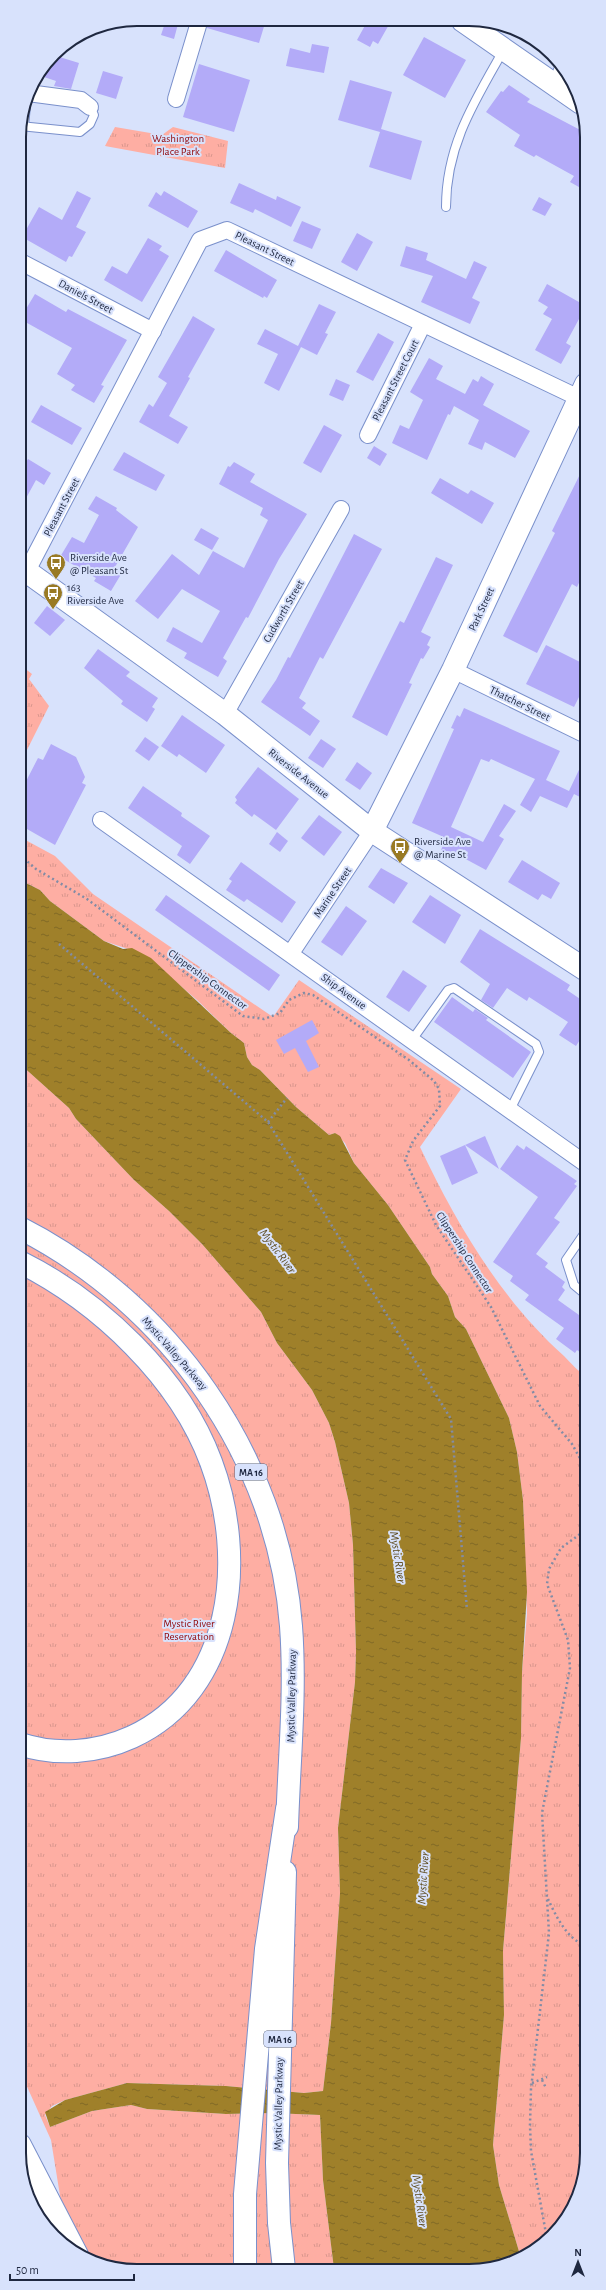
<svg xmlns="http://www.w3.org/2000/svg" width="606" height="2290" viewBox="0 0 606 2290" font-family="'Alegreya Sans',sans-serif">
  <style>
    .park { fill: url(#park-tufts) }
    .water { fill: url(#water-ripples) }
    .building { fill: #b3abf8 }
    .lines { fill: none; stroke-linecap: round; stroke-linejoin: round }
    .lane-casing { stroke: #7a90cb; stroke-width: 10 }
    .street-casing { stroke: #7a90cb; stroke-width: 18 }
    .secondary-casing { stroke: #7a90cb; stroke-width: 24 }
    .primary-casing { stroke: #7a90cb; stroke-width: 24 }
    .highway-casing { stroke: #7a90cb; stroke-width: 24 }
    .path { stroke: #838ca5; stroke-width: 2.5; stroke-dasharray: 2 3; stroke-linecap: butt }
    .lane { stroke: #fff; stroke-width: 8 }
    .street { stroke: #fff; stroke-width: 16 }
    .secondary { stroke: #fff; stroke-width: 22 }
    .primary { stroke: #fff; stroke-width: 22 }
    .highway { stroke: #fff; stroke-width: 22 }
    .labels { text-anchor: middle; stroke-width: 4; stroke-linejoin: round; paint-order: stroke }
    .shield { fill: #d8e2fc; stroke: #566078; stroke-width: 1 }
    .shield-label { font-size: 10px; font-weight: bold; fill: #1f2840 }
    .park-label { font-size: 11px; fill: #900609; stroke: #d8e2fc }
    .street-label { font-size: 11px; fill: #1f2840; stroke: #d8e2fc }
    .poi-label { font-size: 11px; fill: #1f2840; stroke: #d8e2fc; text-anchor: start }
    .water-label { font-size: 12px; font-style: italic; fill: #5d4b1e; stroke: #d8e2fc }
    .rim { fill: none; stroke: #1f2840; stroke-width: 2 }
  </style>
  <defs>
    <pattern id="park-tufts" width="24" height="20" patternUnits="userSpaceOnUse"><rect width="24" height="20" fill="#feaea3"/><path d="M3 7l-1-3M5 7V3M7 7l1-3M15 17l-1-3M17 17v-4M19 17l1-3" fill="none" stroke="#d9968d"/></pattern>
    <pattern id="water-ripples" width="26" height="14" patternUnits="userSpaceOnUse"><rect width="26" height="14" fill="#9f802a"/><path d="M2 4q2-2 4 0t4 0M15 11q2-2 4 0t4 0" fill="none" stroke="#816925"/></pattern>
  </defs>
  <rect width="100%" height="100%" fill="#d8e2fc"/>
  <g class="park">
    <polygon points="115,127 162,135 173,127 228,141 225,168 105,146"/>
    <polygon points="19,664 32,674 29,679 49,706 19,766"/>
    <path d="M 20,837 L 55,856 L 93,894 L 273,1017 L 299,980 L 461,1089 L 420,1147 C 456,1223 501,1300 564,1356 C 570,1362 579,1373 586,1375 L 587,2161 C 584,2173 583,2186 578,2197 C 570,2219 543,2250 521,2258 L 518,2248 L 499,2185 L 493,2145 L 504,2015 L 503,1951 L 521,1738 L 522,1673 L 527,1614 L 523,1500 L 517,1452 L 509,1418 L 466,1329 L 455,1317 L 448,1296 L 432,1274 L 430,1267 L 388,1205 L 354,1163 L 345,1143 L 335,1133 L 329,1135 L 296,1107 L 260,1070 L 252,1065 L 247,1057 L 244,1043 L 231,1033 L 197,1000 L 169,976 L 128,949 L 104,941 L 50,901 L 40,890 L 20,880 Z"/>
    <polygon points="20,1064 69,1108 76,1119 134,1180 169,1211 202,1244 261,1312 277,1343 312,1390 329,1423 335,1442 349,1503 353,1545 356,1652 355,1682 338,1828 340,1893 331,2023 323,2091 304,2093 226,2086 127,2083 65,2100 52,2106 45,2115 50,2127 92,2111 131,2105 147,2109 226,2114 272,2113 320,2115 323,2180 334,2269 114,2269 91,2260 62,2208 51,2140 20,2071"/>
  </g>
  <polygon class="water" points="20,880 40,890 50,901 104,941 123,949 132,948 151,958 231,1033 244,1043 247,1057 252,1065 260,1070 296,1107 329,1135 335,1133 340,1136 354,1163 388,1205 430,1267 432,1274 448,1296 455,1317 466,1329 509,1418 517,1452 523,1500 527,1592 522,1673 521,1738 503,1951 504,2015 493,2145 499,2185 521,2258 485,2270 334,2269 323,2180 320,2115 272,2113 226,2114 147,2109 131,2105 92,2111 50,2127 45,2112 65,2100 127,2083 226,2086 304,2093 323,2091 331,2023 340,1893 338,1828 355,1682 356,1652 353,1545 349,1503 335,1442 329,1423 312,1390 277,1343 261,1312 202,1244 169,1211 134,1180 76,1119 69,1108 20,1064"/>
  <g class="building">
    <polygon points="209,19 265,20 266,20 259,43 207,28"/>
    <polygon points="166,20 178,24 174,39 161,35"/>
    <polygon points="368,20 391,21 378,44 373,41 370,47 357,40"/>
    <polygon points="424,37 466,60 445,98 403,75"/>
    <polygon points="312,44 329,47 324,73 286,66 290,48 310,53"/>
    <polygon points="53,55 79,63 71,89 54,86 56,81 44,77 48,62"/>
    <polygon points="199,64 250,80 234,132 183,117"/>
    <polygon points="103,71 123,77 116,99 96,93"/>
    <polygon points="350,80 392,92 381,129 422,141 411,180 369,167 380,132 338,120"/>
    <polygon points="509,85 530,99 527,102 586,133 586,191 570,182 574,176 536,155 534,157 514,146 520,135 486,112 501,91 503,92"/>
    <polygon points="239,183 276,200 277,196 301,207 291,227 255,209 253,213 230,203"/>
    <polygon points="77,191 91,198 76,227 86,232 72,257 69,256 66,262 22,237 39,207 62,220"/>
    <polygon points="164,191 198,211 188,228 148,206 156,192 161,196"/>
    <polygon points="539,197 552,204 545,216 532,210"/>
    <polygon points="302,221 321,229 312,249 293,241"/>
    <polygon points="357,233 373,242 357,271 341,262"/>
    <polygon points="148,238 162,246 159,250 169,256 142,302 104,280 112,266 127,274"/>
    <polygon points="406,246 428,253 426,260 466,279 474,261 487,267 472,298 480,302 470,324 421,302 433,276 400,266"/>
    <polygon points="226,250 277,280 267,298 264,296 263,298 214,271"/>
    <polygon points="547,284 586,306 566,343 571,346 561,364 535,350 552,319 543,314 548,307 538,301"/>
    <polygon points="35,294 66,312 68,309 127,340 101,385 104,386 94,403 71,390 75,385 57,374 72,348 20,319"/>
    <polygon points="319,304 336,312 325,333 328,334 317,355 301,347 279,391 264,383 278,354 257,344 265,329 298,346"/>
    <polygon points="193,316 215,329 188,377 190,378 169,416 188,427 178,444 139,422 149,404 153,407 167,383 158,377"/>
    <polygon points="378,333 394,342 373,381 356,372"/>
    <polygon points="429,358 443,366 436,379 465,394 473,379 478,382 481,376 494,384 483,405 530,431 515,458 485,442 482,450 468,444 479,420 454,406 450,415 448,414 427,460 392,443 400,425 409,429 423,400 410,392"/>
    <polygon points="336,379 350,385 343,401 329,395"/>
    <polygon points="41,405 82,428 72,445 31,422"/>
    <polygon points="324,425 342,435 321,473 303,463"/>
    <polygon points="374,446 387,454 380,466 367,458"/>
    <polygon points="124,452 165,475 156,491 113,470"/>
    <polygon points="28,459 51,473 44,485 36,480 19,511 19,474"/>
    <polygon points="234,462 255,474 250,482 307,514 279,559 248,618 246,617 223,658 227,661 218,677 184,658 187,653 166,641 173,627 202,643 220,611 182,589 158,619 135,601 172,554 199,575 213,551 244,568 268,520 260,515 263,508 219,484 228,466 230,467"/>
    <polygon points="586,462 586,568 577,587 572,584 537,653 503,636 555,533 552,531"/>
    <polygon points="440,478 468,494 471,490 494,503 482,524 431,493"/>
    <polygon points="96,496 117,508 116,510 138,527 115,567 123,571 111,591 94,581 96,578 60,557 72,537 84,543 99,515 88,509"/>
    <polygon points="201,528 219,538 212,550 194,540"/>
    <polygon points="354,534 382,549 323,659 320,657 299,698 306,703 302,708 320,721 310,736 261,702 276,680 288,657 290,658"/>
    <polygon points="436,557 453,565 421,632 431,637 427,645 430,647 423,659 421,658 409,683 412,684 387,736 352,717 400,621 404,623"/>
    <polygon points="47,606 65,620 50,636 34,623"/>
    <polygon points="546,645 586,665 586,683 574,707 526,684"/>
    <polygon points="98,649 130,672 126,676 158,698 152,707 155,709 147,722 121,704 123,701 84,668"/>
    <polygon points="464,708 560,751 546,780 569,791 586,755 586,800 574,794 567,808 540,796 531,812 520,805 535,779 491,759 489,762 481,759 451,827 483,842 504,804 516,811 499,836 504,839 486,870 460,856 459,858 441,850 446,838 412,823 454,729 451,728 457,715 460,717"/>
    <polygon points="182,715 225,745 206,773 179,754 177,757 161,746"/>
    <polygon points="145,737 159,747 149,761 135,751"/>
    <polygon points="321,739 336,749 323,768 308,758"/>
    <polygon points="51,744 76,757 85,777 82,783 86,785 55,845 20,825 20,806 25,796 20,793 38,758 43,760"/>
    <polygon points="357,762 372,773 360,790 345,780"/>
    <polygon points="258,767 299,799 276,830 254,814 252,817 235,803 237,800 235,797"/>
    <polygon points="143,786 182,813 181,816 210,836 190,864 177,855 182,846 128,808"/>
    <polygon points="319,815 342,832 324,856 301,838"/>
    <polygon points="277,832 288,841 280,852 269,844"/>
    <polygon points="522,860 560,883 551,899 542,894 538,900 508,882"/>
    <polygon points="241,862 296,902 282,923 247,899 244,902 226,890 232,881 229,879"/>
    <polygon points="381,868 408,883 394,904 368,887"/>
    <polygon points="166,895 280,975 269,991 155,910"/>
    <polygon points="430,895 461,915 445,944 412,922"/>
    <polygon points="346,906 367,921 342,956 321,942"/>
    <polygon points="480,929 570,985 567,990 586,1003 586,1030 576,1046 559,1035 568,1022 529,997 527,1001 507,988 493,1008 481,1000 490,984 460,962"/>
    <polygon points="403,970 427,986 409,1012 386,997"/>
    <polygon points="452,997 473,1012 475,1009 488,1018 486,1020 531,1052 513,1078 434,1022"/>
    <polygon points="312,1020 319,1033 306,1041 319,1067 308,1072 295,1048 284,1054 276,1040"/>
    <polygon points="485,1136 499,1169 465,1145"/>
    <polygon points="465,1145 478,1173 452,1185 440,1156"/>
    <polygon points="517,1145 524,1150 526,1146 577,1181 574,1184 577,1186 554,1218 560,1222 536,1254 548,1263 545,1267 565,1282 562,1287 565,1290 558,1300 586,1320 586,1357 577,1350 575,1353 556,1339 564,1328 525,1300 529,1295 510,1281 513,1276 493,1262 538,1197 500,1169"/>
  </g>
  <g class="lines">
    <defs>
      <g id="lane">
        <polyline points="20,126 80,132 90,124 94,115 90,107"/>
        <polyline points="24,126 27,96"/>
        <path d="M 446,207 C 446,146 474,102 503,51"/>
        <polyline points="412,1040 448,990 454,988 536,1044 539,1052 510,1110"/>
        <polyline points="586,1231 566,1260 574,1285 586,1295"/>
      </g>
      <g id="street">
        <polyline points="555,88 563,68"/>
        <polyline points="28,93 81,100 90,107"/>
        <polyline points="176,99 200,19"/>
        <polyline points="19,261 153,331"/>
        <polyline points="368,435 423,324"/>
        <polyline points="27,571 200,240 227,230 579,398"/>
        <polyline points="453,670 586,735"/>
        <polyline points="225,714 341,509"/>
        <polyline points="101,820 586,1164"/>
        <polyline points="291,953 372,831"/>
      </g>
      <g id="secondary">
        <polyline points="463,21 581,103"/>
        <polyline points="19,566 225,714 372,831 586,970"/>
        <polyline points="372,831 453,670 586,384"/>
      </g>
      <g id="primary">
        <path d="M 20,1228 C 169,1304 278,1456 291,1626 C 296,1693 289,1761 287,1827"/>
        <polyline points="284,2269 279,2223 277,2163 285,1872"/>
      </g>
      <g id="highway">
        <path d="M 20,1262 C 100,1302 180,1378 211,1462 C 247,1558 234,1690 132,1737 C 97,1753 56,1756 20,1744"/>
        <polyline points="20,2145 77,2255"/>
        <polyline points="245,2269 245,2194 266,1949 287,1809"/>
      </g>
    </defs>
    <use href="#lane" class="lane-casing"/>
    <use href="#street" class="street-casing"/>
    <use href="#secondary" class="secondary-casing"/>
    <use href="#primary" class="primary-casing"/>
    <use href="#highway" class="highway-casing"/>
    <g class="path">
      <polyline points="20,855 36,869 87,899 243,1016 264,1019 280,1013 289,1000 304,993 313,995 409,1060 434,1081 439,1089 440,1106 413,1141 405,1160 436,1225 491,1307 540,1406 572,1444 586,1469"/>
      <polyline points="59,944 268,1122 451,1419 467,1610"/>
      <polyline points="268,1122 287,1098"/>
      <path d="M 548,1899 C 556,1916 567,1940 587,1946"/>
      <polyline points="542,2080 546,2088"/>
      <polyline points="532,2083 547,2077"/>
      <polyline points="547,2239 531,2151 530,2125 531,2089 549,1933 542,1813 570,1668 568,1640 547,1584 549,1569 561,1548 587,1529"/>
    </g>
    <use href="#lane" class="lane"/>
    <use href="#street" class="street"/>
    <use href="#secondary" class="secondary"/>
    <use href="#primary" class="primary"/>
    <use href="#highway" class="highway"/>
  </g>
  <defs>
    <symbol id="bus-pin" viewBox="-11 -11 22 30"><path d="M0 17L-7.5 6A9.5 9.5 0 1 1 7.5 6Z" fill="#997a24" stroke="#d8e2fc"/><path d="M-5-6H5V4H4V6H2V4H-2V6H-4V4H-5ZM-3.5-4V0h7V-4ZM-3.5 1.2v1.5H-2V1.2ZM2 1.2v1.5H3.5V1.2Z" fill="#fff"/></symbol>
  </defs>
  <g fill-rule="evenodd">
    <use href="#bus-pin" x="45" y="552" width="22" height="30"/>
    <use href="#bus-pin" x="42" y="582" width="22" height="30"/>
    <use href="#bus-pin" x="389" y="836" width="22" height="30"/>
  </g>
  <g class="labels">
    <g class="shield">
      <rect x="235" y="1464" width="32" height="16" rx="3"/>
      <rect x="264" y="2031" width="32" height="16" rx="3"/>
    </g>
    <g class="shield-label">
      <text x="251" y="1476">MA 16</text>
      <text x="280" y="2043">MA 16</text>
    </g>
    <g class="park-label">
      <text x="178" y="142">Washington<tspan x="178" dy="13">Place Park</tspan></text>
      <text x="189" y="1627">Mystic River<tspan x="189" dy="13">Reservation</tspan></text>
    </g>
    <g class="street-label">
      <text transform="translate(265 248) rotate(26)" y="4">Pleasant Street</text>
      <text transform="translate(86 296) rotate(28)" y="4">Daniels Street</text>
      <text transform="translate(395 380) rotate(-63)" y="4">Pleasant Street Court</text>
      <text transform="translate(61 507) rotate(-62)" y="4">Pleasant Street</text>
      <text transform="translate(481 609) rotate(-65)" y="4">Park Street</text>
      <text transform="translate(283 611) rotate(-60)" y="4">Cudworth Street</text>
      <text transform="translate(520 703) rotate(26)" y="4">Thatcher Street</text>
      <text transform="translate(299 773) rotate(38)" y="4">Riverside Avenue</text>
      <text transform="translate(332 892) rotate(-56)" y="4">Marine Street</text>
      <text transform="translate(208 979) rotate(36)" y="4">Clippership Connector</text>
      <text transform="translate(344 991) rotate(36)" y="4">Ship Avenue</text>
      <text transform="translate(465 1252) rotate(57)" y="4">Clippership Connector</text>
      <text transform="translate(175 1353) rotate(49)" y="4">Mystic Valley Parkway</text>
      <text transform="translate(291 1696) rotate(-89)" y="4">Mystic Valley Parkway</text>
      <text transform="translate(278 2104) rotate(-89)" y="4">Mystic Valley Parkway</text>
    </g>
    <g class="poi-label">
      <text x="70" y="561">Riverside Ave<tspan x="70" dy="13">@ Pleasant St</tspan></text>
      <text x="67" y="591">163<tspan x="67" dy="13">Riverside Ave</tspan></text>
      <text x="414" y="845">Riverside Ave<tspan x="414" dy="13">@ Marine St</tspan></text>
    </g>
    <g class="water-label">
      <text transform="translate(278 1251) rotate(53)" y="4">Mystic River</text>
      <text transform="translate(398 1557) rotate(81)" y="4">Mystic River</text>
      <text transform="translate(423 1878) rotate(-86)" y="4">Mystic River</text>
      <text transform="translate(420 2201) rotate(82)" y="4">Mystic River</text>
    </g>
  </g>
  <path d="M0 0H606V2290H0ZM137 26H469A111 111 0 0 1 580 137V2153A111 111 0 0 1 469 2264H137A111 111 0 0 1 26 2153V137A111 111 0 0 1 137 26Z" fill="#d8e2fc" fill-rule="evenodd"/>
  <path class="rim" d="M137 26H469A111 111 0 0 1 580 137V2153A111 111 0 0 1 469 2264H137A111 111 0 0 1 26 2153V137A111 111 0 0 1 137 26Z"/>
  <g transform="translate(578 2262)" stroke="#d8e2fc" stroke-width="3" paint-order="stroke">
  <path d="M0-3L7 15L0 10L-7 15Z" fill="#1f2840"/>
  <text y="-6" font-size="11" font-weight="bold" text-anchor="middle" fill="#1f2840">N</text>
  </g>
  <path d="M10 2274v6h124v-6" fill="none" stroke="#1f2840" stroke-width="2"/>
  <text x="16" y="2274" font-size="12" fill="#1f2840" stroke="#d8e2fc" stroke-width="3" paint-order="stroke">50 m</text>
</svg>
